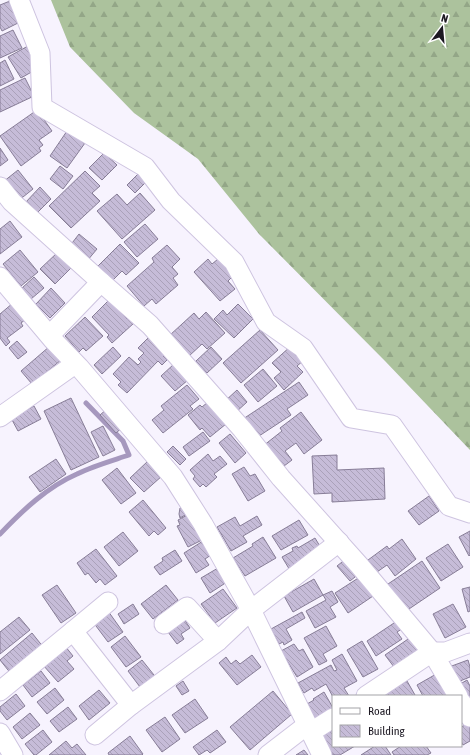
<svg xmlns="http://www.w3.org/2000/svg" width="470" height="755" viewBox="0 0 470 755" font-family="'Asap Condensed',sans-serif">
  <style>
    .forest { fill: url(#forest-firs) }
    .lines { fill: none; stroke-linecap: round; stroke-linejoin: round }
    .stream { stroke: #a698be; stroke-width: 5 }
    .building { fill: url(#building-back-hatch); stroke: #877d97 }
    .minor-casing { stroke: #cec4e0; stroke-width: 21 }
    .minor { stroke: #fff; stroke-width: 19 }
  </style>
  <defs>
    <pattern id="forest-firs" width="22" height="20" patternUnits="userSpaceOnUse"><rect width="22" height="20" fill="#acc29d"/><path d="M5 1l3.5 6h-7zM16 11l3.5 6h-7z" fill="#93a687"/></pattern>
    <pattern id="building-back-hatch" width="6" height="6" patternUnits="userSpaceOnUse"><rect width="6" height="6" fill="#c6bcd8"/><path d="M-1 5l2 2M0 0l6 6M5-1l2 2" fill="none" stroke="#aaa1b9"/></pattern>
  </defs>
  <rect width="100%" height="100%" fill="#f7f3fe"/>
  <polygon class="forest" points="51,0 470,0 470,450 385,361 259,234 198,159 134,113 70,47"/>
  <g class="lines">
    <path class="stream" d="M 0,534 C 22,511 47,487 77,474 C 93,466 111,461 129,455 L 123,441 L 86,403"/>
  </g>
  <g class="building">
    <polygon points="10,1 20,22 2,31 0,27 0,5"/>
    <polygon points="13,30 22,48 0,58 0,36"/>
    <polygon points="28,46 37,61 35,70 21,78 8,57"/>
    <polygon points="5,60 14,79 0,86 0,63"/>
    <polygon points="25,78 34,96 0,112 0,90"/>
    <polygon points="37,110 52,131 39,140 43,145 39,148 41,151 21,166 0,136"/>
    <polygon points="67,131 85,143 67,168 50,156"/>
    <polygon points="0,148 8,160 0,166"/>
    <polygon points="104,153 117,165 102,180 89,168"/>
    <polygon points="60,166 73,176 63,189 50,179"/>
    <polygon points="18,170 33,189 18,201 3,182"/>
    <polygon points="85,171 100,186 92,193 100,201 71,228 49,206"/>
    <polygon points="139,173 147,181 135,193 127,185"/>
    <polygon points="40,187 51,199 36,214 25,203"/>
    <polygon points="140,193 155,210 122,239 97,211 117,194 127,205"/>
    <polygon points="10,221 22,237 0,254 0,229"/>
    <polygon points="145,224 158,239 137,257 124,242"/>
    <polygon points="79,234 97,249 87,261 69,247"/>
    <polygon points="120,244 139,263 126,275 122,271 113,280 98,266"/>
    <polygon points="167,245 180,259 172,267 178,274 173,278 178,285 156,304 152,299 144,306 127,286 154,262 152,258"/>
    <polygon points="20,250 38,272 21,286 3,264"/>
    <polygon points="58,252 72,267 55,284 40,269"/>
    <polygon points="208,259 212,264 218,259 233,276 228,281 235,289 220,301 194,272"/>
    <polygon points="34,277 44,288 31,299 22,288"/>
    <polygon points="51,288 65,303 50,318 36,304"/>
    <polygon points="109,300 127,319 128,317 134,323 112,343 107,337 109,335 92,317"/>
    <polygon points="13,303 26,319 21,323 23,326 7,338 10,342 6,346 0,338 0,314"/>
    <polygon points="238,304 253,319 234,338 214,319 223,310 227,315"/>
    <polygon points="206,312 225,333 207,349 202,344 189,356 170,335 194,313 199,319"/>
    <polygon points="85,317 103,336 86,351 83,348 79,352 65,336"/>
    <polygon points="260,330 278,350 241,383 223,363"/>
    <polygon points="148,338 165,354 163,356 167,360 162,365 158,361 127,393 118,385 121,382 113,374 129,357 138,365 141,362 138,359 144,353 138,348"/>
    <polygon points="17,341 27,352 18,359 9,348"/>
    <polygon points="50,346 61,360 32,384 21,371"/>
    <polygon points="291,346 304,360 297,366 303,372 284,390 274,378 281,372 272,363"/>
    <polygon points="113,347 121,356 102,374 94,365"/>
    <polygon points="211,347 222,359 207,373 196,361"/>
    <polygon points="174,364 188,380 175,391 161,376"/>
    <polygon points="263,369 277,386 258,402 244,385"/>
    <polygon points="299,382 308,395 287,409 291,415 256,438 243,419"/>
    <polygon points="187,385 199,399 190,406 193,409 163,433 152,420 164,410 161,406"/>
    <polygon points="237,390 247,402 235,413 224,402"/>
    <polygon points="71,398 99,457 71,470 44,411"/>
    <polygon points="208,402 226,424 210,437 202,428 200,430 188,415 200,405 202,407"/>
    <polygon points="34,406 41,419 18,431 11,418"/>
    <polygon points="108,408 124,426 116,433 100,415"/>
    <polygon points="301,412 322,440 304,454 296,443 285,451 292,460 280,469 263,446 282,431 280,428"/>
    <polygon points="103,426 115,450 103,456 91,432"/>
    <polygon points="203,432 210,441 189,456 183,447"/>
    <polygon points="230,434 246,453 235,463 219,443"/>
    <polygon points="173,446 186,459 180,465 167,452"/>
    <polygon points="208,454 213,461 220,456 227,464 214,474 217,477 206,487 203,484 200,487 193,479 195,476 190,470"/>
    <polygon points="337,455 337,470 384,468 385,499 332,502 332,493 314,494 312,456"/>
    <polygon points="56,459 66,474 40,492 29,477"/>
    <polygon points="148,461 162,476 144,492 130,478"/>
    <polygon points="244,467 250,476 255,474 265,491 248,501 232,474"/>
    <polygon points="117,468 136,493 121,504 102,480"/>
    <polygon points="429,496 439,511 419,525 408,511"/>
    <polygon points="143,500 166,528 158,535 154,531 149,536 129,512"/>
    <polygon points="188,503 192,511 180,518 179,514 180,508"/>
    <polygon points="193,512 206,538 188,547 177,526 180,525 178,520"/>
    <polygon points="257,516 262,525 243,536 247,542 231,551 217,527 235,517 240,526"/>
    <polygon points="299,520 308,535 281,550 272,536"/>
    <polygon points="470,531 470,555 469,556 459,537"/>
    <polygon points="123,532 138,551 119,566 104,547"/>
    <polygon points="263,537 276,558 245,576 233,558 253,546 252,544"/>
    <polygon points="315,538 324,553 291,572 282,557 293,551 292,548 297,546 298,548"/>
    <polygon points="402,539 416,559 395,576 387,565 377,572 368,560 387,546 389,549"/>
    <polygon points="203,541 211,555 205,559 209,565 196,573 184,553"/>
    <polygon points="448,544 463,567 441,581 426,558"/>
    <polygon points="96,549 117,576 105,585 100,579 96,583 88,573 85,575 77,563"/>
    <polygon points="175,550 182,561 160,575 154,567 163,561 162,558"/>
    <polygon points="347,558 360,573 350,581 337,566"/>
    <polygon points="422,561 440,588 406,611 388,584"/>
    <polygon points="218,568 227,582 210,593 201,578"/>
    <polygon points="363,575 376,594 348,613 335,593"/>
    <polygon points="314,579 323,595 293,612 284,596"/>
    <polygon points="57,585 76,613 61,623 42,595"/>
    <polygon points="166,585 178,600 153,619 141,604"/>
    <polygon points="470,587 470,611 468,612 462,589"/>
    <polygon points="223,589 237,608 215,623 201,604"/>
    <polygon points="332,591 338,602 330,607 336,617 315,628 306,611 326,600 323,595"/>
    <polygon points="133,604 139,614 124,624 118,614"/>
    <polygon points="453,604 466,627 445,638 433,614"/>
    <polygon points="108,611 123,632 108,642 93,622"/>
    <polygon points="302,612 305,618 286,629 292,640 284,645 283,642 279,644 271,629"/>
    <polygon points="182,616 190,628 181,634 184,639 177,644 165,628"/>
    <polygon points="19,617 30,630 0,654 0,632"/>
    <polygon points="400,619 405,627 397,632 402,639 376,656 367,641"/>
    <polygon points="326,626 337,646 323,654 327,661 319,665 304,638"/>
    <polygon points="32,633 44,648 12,675 0,660"/>
    <polygon points="125,636 141,657 126,667 111,647"/>
    <polygon points="411,637 419,649 394,667 385,655"/>
    <polygon points="362,641 378,669 363,677 347,650"/>
    <polygon points="294,644 299,651 303,649 313,667 297,677 281,651"/>
    <polygon points="65,646 73,656 67,661 74,669 58,682 43,665"/>
    <polygon points="342,654 357,681 344,688 349,696 333,697 326,684 314,691 312,688 304,693 298,683 331,665 334,671 337,670 332,660"/>
    <polygon points="252,655 261,667 237,685 219,663 226,657 231,664 236,660 240,664"/>
    <polygon points="142,660 158,680 143,691 128,671"/>
    <polygon points="468,660 470,667 470,677 455,683 449,667"/>
    <polygon points="41,671 50,683 32,697 23,685"/>
    <polygon points="438,673 452,696 423,696 417,685"/>
    <polygon points="467,680 470,686 470,703 457,686"/>
    <polygon points="183,681 189,691 182,695 176,686"/>
    <polygon points="407,681 415,695 413,696 379,696"/>
    <polygon points="55,688 64,700 47,714 37,702"/>
    <polygon points="99,690 110,703 89,720 79,706"/>
    <polygon points="273,691 292,714 250,750 230,727"/>
    <polygon points="324,692 333,708 315,718 307,704 314,700 313,699"/>
    <polygon points="16,694 25,706 7,720 0,711 0,707"/>
    <polygon points="195,699 208,718 185,733 172,715"/>
    <polygon points="68,707 77,719 59,732 50,721"/>
    <polygon points="30,713 40,725 22,739 13,727"/>
    <polygon points="165,717 180,739 162,752 146,730"/>
    <polygon points="470,723 470,741 463,745 461,741 461,727"/>
    <polygon points="333,727 333,746 355,746 340,755 333,755 320,734"/>
    <polygon points="43,730 52,742 36,755 34,755 25,744"/>
    <polygon points="217,730 226,742 210,753 207,750 199,755 193,747"/>
    <polygon points="130,736 143,754 142,755 109,755 108,753"/>
    <polygon points="66,741 72,748 77,744 86,755 49,755"/>
    <polygon points="375,746 385,746 391,755 361,755"/>
    <polygon points="401,746 426,746 431,753 427,755 394,755 392,752"/>
    <polygon points="304,750 308,755 296,755"/>
  </g>
  <g class="lines">
    <defs>
      <g id="minor">
        <polyline points="19,0 40,53 42,107 145,167 171,201 234,262 266,322 303,348 351,418 392,425 449,506 470,513"/>
        <polyline points="0,187 12,202 101,282 150,325 242,429 281,478 359,565 432,652 458,696"/>
        <polyline points="0,277 53,340 79,367 173,477 203,524 251,610 322,755"/>
        <polyline points="50,335 101,282"/>
        <polyline points="0,417 75,364"/>
        <polyline points="108,602 73,631 131,705"/>
        <polyline points="164,624 187,607 218,641"/>
        <polyline points="0,691 73,631"/>
        <polyline points="366,696 432,652 446,652 470,643"/>
        <polyline points="461,702 470,717"/>
        <polyline points="311,732 333,718"/>
        <polyline points="0,733 13,755"/>
        <polyline points="95,735 131,705 218,641 251,610 339,542"/>
        <polyline points="268,755 307,725"/>
      </g>
    </defs>
    <use href="#minor" class="minor-casing"/>
    <use href="#minor" class="minor"/>
  </g>
  <rect x="332" y="695" width="130" height="52" fill="#ffffff" stroke="#a4a3a7"/>
  <rect x="340" y="708" width="20" height="6" fill="#ffffff" stroke="#a4a3a7"/>
  <text x="368" y="715" font-size="12" fill="#1c1822">Road</text>
  <rect x="340" y="725" width="20" height="12" fill="url(#building-back-hatch)" stroke="#a4a3a7"/>
  <text x="368" y="735" font-size="12" fill="#1c1822">Building</text>
  <g transform="translate(442 28) rotate(16)" stroke="#ffffff" stroke-width="3" paint-order="stroke">
  <path d="M0-3L7 15L0 10L-7 15Z" fill="#1c1822"/>
  <text y="-6" font-size="11" font-weight="bold" text-anchor="middle" fill="#1c1822">N</text>
  </g>
</svg>
